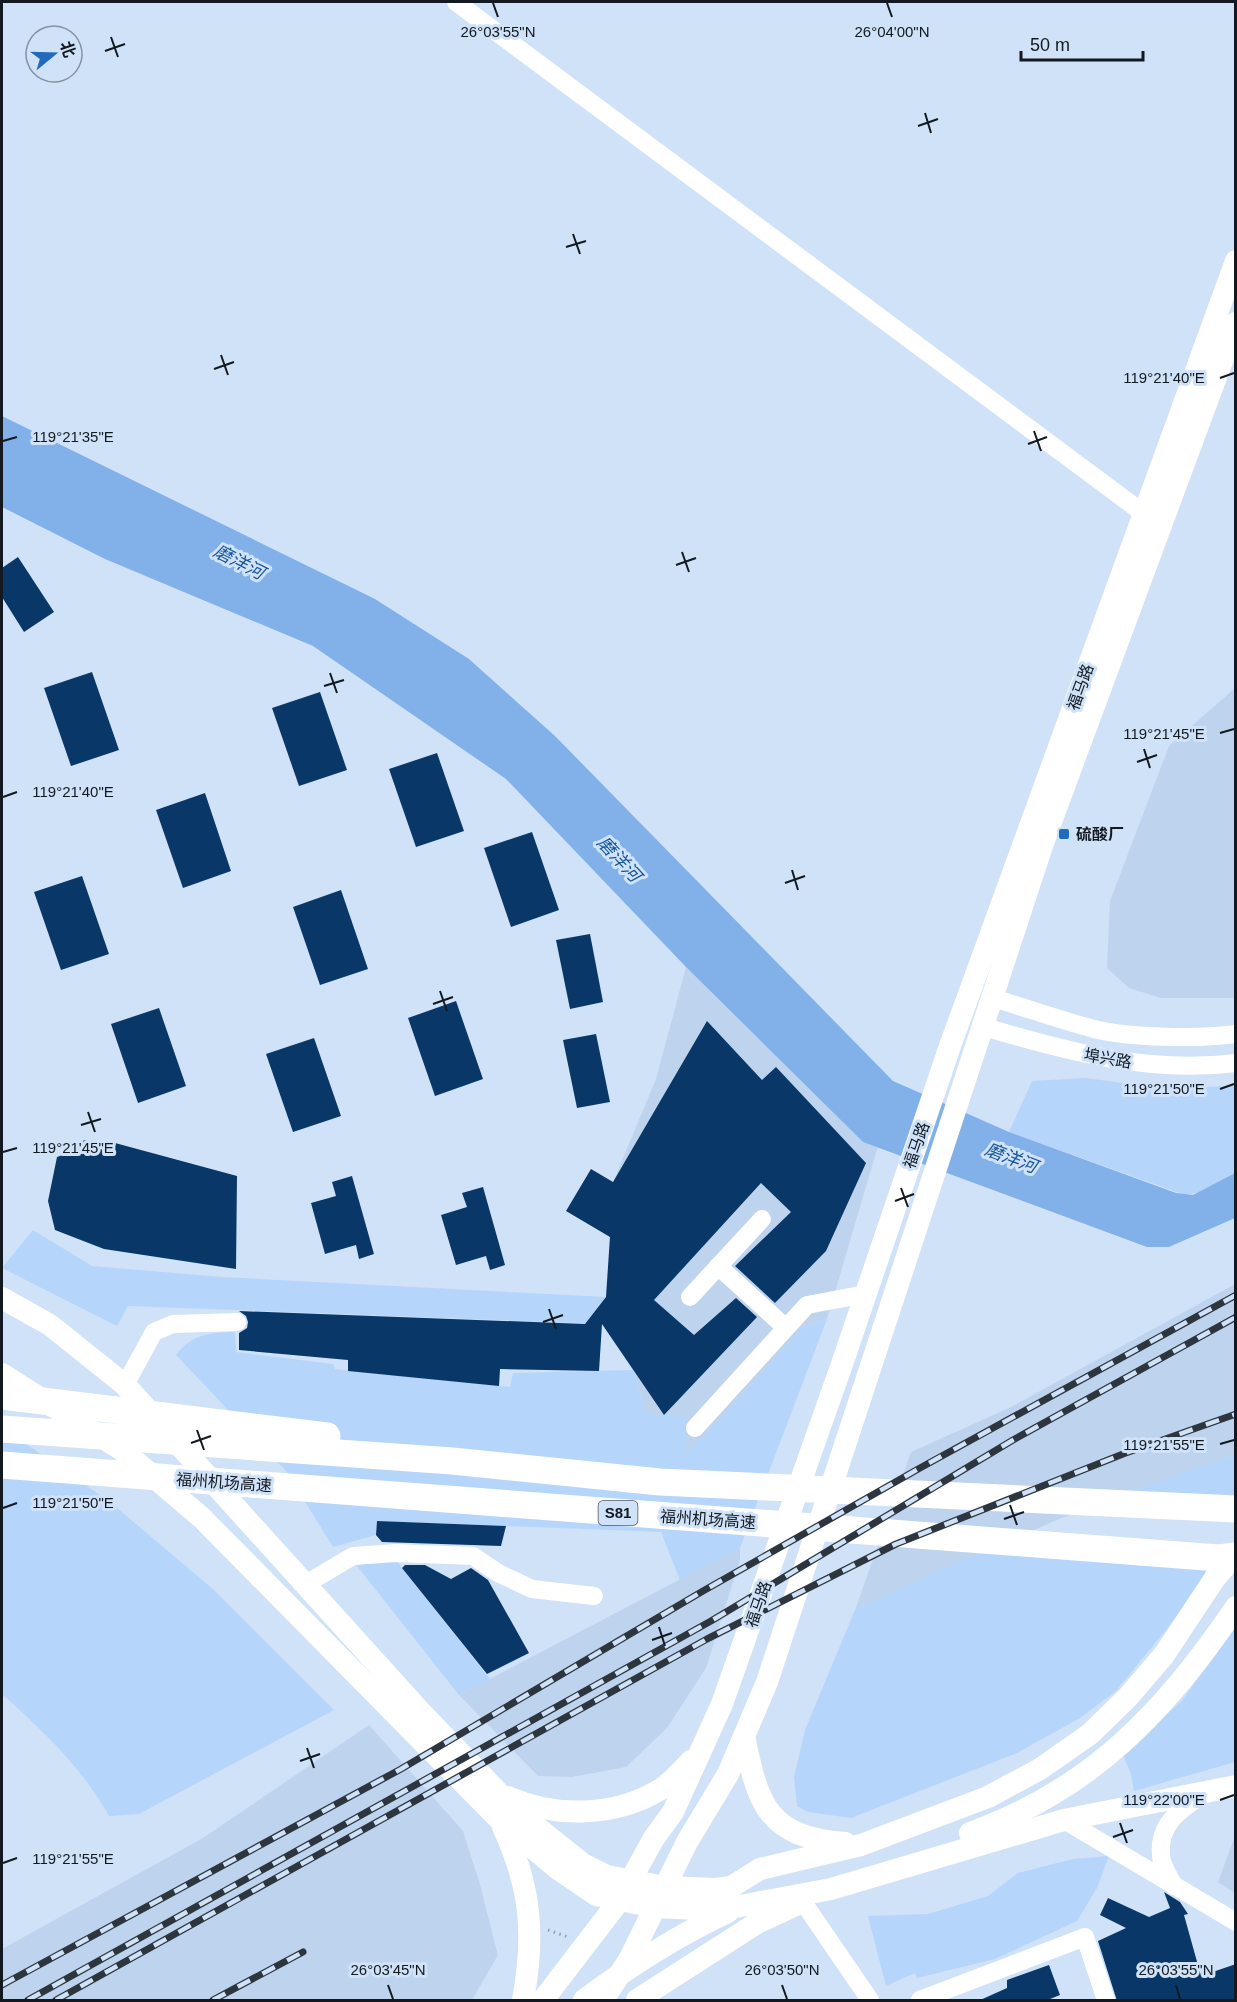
<svg xmlns="http://www.w3.org/2000/svg" width="1237" height="2002" viewBox="0 0 1237 2002" font-family="Helvetica,'Noto Sans SC',sans-serif">
  <style>
    .built { fill: #bed4ee }
    .green { fill: #b6d5fa }
    .water { fill: #82b1ea }
    .building { fill: #093868 }
    .lines { fill: none; stroke-linecap: round; stroke-linejoin: round }
    .path { stroke: #92a0b1; stroke-width: 3; stroke-dasharray: 1.5 4.5; stroke-linecap: butt }
    .minor { stroke: #fff; stroke-width: 18 }
    .major { stroke: #fff; stroke-width: 22 }
    .highway { stroke: #fff; stroke-width: 27 }
    .rail-casing { stroke: #2d353e; stroke-width: 7 }
    .rail { stroke: #d0e2f8; stroke-width: 4.5; stroke-dasharray: 14; stroke-linecap: butt }
    .ticks { fill: none; stroke: #121920; stroke-width: 2 }
    .poi-dot { fill: #206bbb; stroke: #d0e2f8; stroke-width: 2 }
    .labels { text-anchor: middle; stroke-width: 6; stroke-linejoin: round; paint-order: stroke }
    .shield { fill: #d0e2f8; stroke: #4b5561; stroke-width: 1.5 }
    .shield-label { font-size: 15px; font-weight: bold; fill: #121920 }
    .street-label { font-size: 16px; fill: #121920; stroke: #d0e2f8 }
    .poi-label { font-size: 16px; font-weight: bold; fill: #121920; stroke: #d0e2f8; text-anchor: start }
    .water-label { font-size: 18px; font-style: italic; fill: #15569a; stroke: #d0e2f8 }
    .ticks-label { font-size: 15px; text-anchor: middle; fill: #121920; stroke: #d0e2f8; stroke-width: 6; stroke-linejoin: round; paint-order: stroke }
  </style>
  <rect width="100%" height="100%" fill="#d0e2f8"/>
  <g class="built">
    <polygon points="1235,688 1235,998 1161,998 1129,988 1107,968 1110,901 1169,746"/>
    <polygon points="686,967 863,1142 878,1146 827,1319 804,1326 686,1455 646,1414 633,1370 594,1313 606,1297 613,1182 656,1079"/>
    <polygon points="1235,1284 1235,1455 1059,1519 855,1610 911,1452 1009,1408"/>
    <polygon points="740,1548 740,1560 706,1668 667,1728 626,1767 572,1777 538,1776 459,1695"/>
    <polygon points="369,1725 463,1831 479,1881 498,1955 472,2000 2,2000 2,1949 203,1838"/>
    <polygon points="1235,1836 1235,1893 1218,1882"/>
  </g>
  <g class="green">
    <polygon points="1085,1078 1163,1088 1235,1086 1235,1173 1201,1192 1185,1195 1009,1132 1032,1081"/>
    <polygon points="33,1230 92,1266 222,1277 606,1297 594,1313 602,1324 128,1306 117,1326 2,1268"/>
    <path d="M 827,1319 L 740,1548 L 680,1580 L 661,1532 L 377,1521 L 376,1535 L 333,1547 L 286,1471 L 176,1355 C 192,1334 209,1333 235,1332 L 236,1352 L 333,1364 L 335,1369 L 510,1387 L 513,1373 L 633,1370 L 646,1414 L 687,1417 L 686,1455 L 804,1326 Z"/>
    <path d="M 2,1427 L 110,1502 L 214,1590 L 334,1710 L 139,1814 L 109,1816 C 80,1765 44,1732 2,1694 Z"/>
    <polygon points="1235,1455 1235,1500 1121,1495"/>
    <polygon points="992,1547 1214,1571 1116,1691 1080,1718 1017,1753 851,1818 808,1812 797,1806 794,1777 805,1730 855,1610"/>
    <polygon points="377,1557 396,1560 490,1679 459,1695 357,1566"/>
    <polygon points="1235,1628 1235,1762 1134,1791 1131,1774 1122,1752 1181,1702"/>
    <polygon points="1109,1856 1097,1888 1077,1921 995,1959 917,1978 915,1973 886,1986 868,1916 928,1914 988,1896 1018,1873 1073,1859"/>
  </g>
  <polygon class="water" points="2,416 375,599 469,659 555,736 893,1081 1009,1132 1176,1193 1193,1195 1235,1173 1235,1218 1169,1247 1147,1247 863,1142 686,967 506,779 313,646 105,559 2,507"/>
  <g class="building">
    <polygon points="18,557 54,612 24,632 2,597 2,568"/>
    <polygon points="92,672 119,750 71,766 44,688"/>
    <polygon points="320,692 347,770 299,786 272,708"/>
    <polygon points="437,753 464,831 416,847 389,769"/>
    <polygon points="205,793 231,871 183,888 156,810"/>
    <polygon points="532,832 559,910 511,927 484,848"/>
    <polygon points="82,876 109,954 61,970 34,892"/>
    <polygon points="341,890 368,969 320,985 293,907"/>
    <polygon points="590,934 603,1002 570,1009 556,940"/>
    <polygon points="456,1001 483,1079 435,1096 408,1018"/>
    <polygon points="159,1008 186,1086 138,1103 111,1024"/>
    <polygon points="707,1021 762,1080 776,1067 866,1163 826,1251 775,1303 735,1266 791,1212 761,1183 654,1300 694,1335 736,1298 757,1317 664,1415 602,1324 599,1371 500,1369 499,1386 348,1371 348,1360 239,1350 239,1333 247,1328 248,1322 246,1316 239,1311 585,1324 606,1297 610,1237 566,1211 591,1169 613,1182"/>
    <polygon points="596,1034 610,1102 577,1108 563,1040"/>
    <polygon points="314,1038 341,1116 293,1132 266,1054"/>
    <polygon points="86,1140 88,1146 104,1140 237,1176 236,1269 104,1249 55,1230 48,1201 57,1157 68,1153 66,1145"/>
    <polygon points="352,1176 374,1254 359,1259 356,1245 325,1254 311,1203 336,1196 332,1182"/>
    <polygon points="483,1187 505,1265 490,1270 486,1256 456,1265 441,1215 467,1207 462,1193"/>
    <polygon points="377,1521 506,1526 501,1546 382,1542 376,1535"/>
    <polygon points="405,1565 425,1565 451,1579 471,1568 488,1580 529,1653 487,1674 402,1568"/>
    <polygon points="1164,1892 1180,1902 1188,1914 1184,1915 1201,1976 1236,1964 1236,2001 1117,2001 1098,1941 1126,1928 1100,1915 1108,1898 1149,1917 1170,1908"/>
    <polygon points="1049,1965 1060,1995 1045,2001 978,2001 1007,1988 1007,1980"/>
  </g>
  <g class="lines">
    <polyline class="path" points="548,1930 568,1937"/>
    <g class="minor">
      <polyline points="456,2 1143,513"/>
      <path d="M 993,998 C 1026,1008 1060,1020 1094,1029 C 1130,1038 1199,1039 1236,1034"/>
      <path d="M 984,1027 C 1067,1051 1148,1074 1236,1063"/>
      <polyline points="718,1266 786,1328"/>
      <polyline points="690,1297 762,1219"/>
      <polyline points="125,1385 154,1332 173,1324 237,1322"/>
      <polyline points="695,1428 807,1305 866,1294"/>
      <polyline points="304,1585 353,1556 396,1553 473,1556 498,1573 532,1589 594,1596"/>
      <polyline points="1064,1820 1236,1922"/>
      <path d="M 1174,1886 C 1170,1877 1161,1865 1161,1855 C 1158,1824 1180,1810 1202,1795"/>
      <polyline points="803,1902 870,2000"/>
      <polyline points="920,2000 1085,1937 1106,2000"/>
    </g>
    <g class="major">
      <polyline points="2,1298 50,1325 125,1385 417,1708 514,1809 583,1864 607,1876 665,1887 716,1889 731,1887 760,1869 861,1845 988,1797 1040,1769 1090,1734 1128,1697 1164,1655 1215,1578 1236,1554"/>
      <polyline points="2,1374 122,1450 202,1518 500,1820 558,1869 596,1895 655,1907 719,1910 831,1889 1064,1820 1236,1786"/>
      <path d="M 744,1736 C 758,1805 767,1837 845,1843"/>
      <path d="M 508,1797 C 555,1818 616,1817 661,1789 C 672,1782 682,1770 691,1761"/>
      <path d="M 503,1827 C 531,1887 535,1935 523,2000"/>
      <path d="M 970,1833 C 1091,1790 1166,1711 1236,1607"/>
      <polyline points="543,2000 619,1901 654,1838 673,1812 722,1704 841,1367 950,1046 1236,261"/>
      <path d="M 584,2000 C 630,1966 676,1936 728,1912"/>
      <polyline points="603,2000 629,1960 687,1842 728,1774 767,1682 1042,846 1236,323"/>
      <polyline points="637,2000 757,1923 800,1903"/>
    </g>
    <g class="highway">
      <polyline points="2,1396 327,1436"/>
      <polyline points="2,1429 452,1461 660,1482 1236,1509"/>
      <polyline points="2,1465 1218,1558 1236,1556"/>
    </g>
    <defs>
      <g id="rail">
        <polyline points="2,1985 401,1769 703,1591 920,1468 1236,1295"/>
        <polyline points="28,2000 711,1621 1013,1440 1236,1317"/>
        <polyline points="56,2000 707,1639 896,1544 1123,1454 1236,1414"/>
        <polyline points="213,2000 303,1952"/>
      </g>
    </defs>
    <use href="#rail" class="rail-casing"/>
    <use href="#rail" class="rail"/>
  </g>
  <path class="ticks" d="M 493,3 L 498,17M 887,3 L 892,17M 111,37 L 118,57M 105,51 L 125,44M 925,113 L 931,133M 918,126 L 938,119M 573,234 L 580,254M 566,247 L 586,241M 221,355 L 228,375M 214,369 L 234,362M 1220,378 L 1234,373M 1034,431 L 1041,451M 3,441 L 17,437M 1028,444 L 1047,437M 682,552 L 689,572M 676,565 L 696,558M 330,673 L 337,693M 324,686 L 344,680M 1220,733 L 1234,729M 1144,749 L 1150,768M 1137,762 L 1157,755M 3,797 L 17,792M 792,870 L 798,890M 785,883 L 805,876M 440,991 L 447,1011M 433,1004 L 453,997M 1220,1089 L 1234,1084M 88,1112 L 95,1132M 81,1125 L 101,1119M 3,1152 L 17,1148M 901,1188 L 908,1207M 895,1201 L 914,1194M 549,1309 L 556,1329M 543,1322 L 563,1315M 197,1430 L 204,1450M 191,1443 L 211,1436M 1220,1444 L 1234,1440M 1010,1505 L 1017,1525M 3,1508 L 17,1503M 1004,1519 L 1024,1512M 659,1627 L 665,1646M 652,1640 L 672,1633M 307,1748 L 314,1768M 300,1761 L 320,1754M 1220,1800 L 1234,1795M 1120,1823 L 1127,1843M 1113,1837 L 1133,1830M 3,1863 L 17,1858M 388,1985 L 393,1999M 782,1985 L 787,1999M 1176,1985 L 1180,1999"/>
  <rect class="poi-dot" x="1058" y="828" width="12" height="12" rx="3"/>
  <g class="labels">
    <rect class="shield" x="598.5" y="1501" width="39" height="24" rx="4.5"/>
    <g class="shield-label">
      <text x="618" y="1518">S81</text>
    </g>
    <g class="street-label">
      <text transform="translate(1080 687) rotate(-70)" y="6">福马路</text>
      <text transform="translate(1108 1058) rotate(10)" y="6">埠兴路</text>
      <text transform="translate(916 1145) rotate(-71)" y="6">福马路</text>
      <text transform="translate(224 1482) rotate(4)" y="6">福州机场高速</text>
      <text transform="translate(708 1519) rotate(4)" y="6">福州机场高速</text>
      <text transform="translate(758 1604) rotate(-71)" y="6">福马路</text>
    </g>
    <g class="poi-label">
      <text x="1076" y="840">硫酸厂</text>
    </g>
    <g class="water-label">
      <text transform="translate(239 562) rotate(27)" y="6">磨洋河</text>
      <text transform="translate(619 859) rotate(47)" y="6">磨洋河</text>
      <text transform="translate(1011 1158) rotate(21)" y="6">磨洋河</text>
    </g>
  </g>
  <g class="ticks-label">
    <text x="498" y="37">26°03'55"N</text>
    <text x="892" y="37">26°04'00"N</text>
    <text x="1164" y="383">119°21'40"E</text>
    <text x="73" y="442">119°21'35"E</text>
    <text x="1164" y="739">119°21'45"E</text>
    <text x="73" y="797">119°21'40"E</text>
    <text x="1164" y="1094">119°21'50"E</text>
    <text x="73" y="1153">119°21'45"E</text>
    <text x="1164" y="1450">119°21'55"E</text>
    <text x="73" y="1508">119°21'50"E</text>
    <text x="1164" y="1805">119°22'00"E</text>
    <text x="73" y="1864">119°21'55"E</text>
    <text x="388" y="1975">26°03'45"N</text>
    <text x="782" y="1975">26°03'50"N</text>
    <text x="1176" y="1975">26°03'55"N</text>
  </g>
  <rect width="1237" height="2002" fill="none" stroke="#121920" stroke-width="6"/>
  <g transform="translate(54 54) rotate(71)"><circle r="28" fill="#d0e2f8" stroke="#8492a2" stroke-width="1.5"/>
  <path d="M0-4.5L10 22L0 15L-10 22Z" fill="#206bbb"/>
  <text y="-9" font-size="16" font-weight="bold" text-anchor="middle" fill="#121920">北</text>
  </g>
  <path d="M1021 51v9h122v-9" fill="none" stroke="#121920" stroke-width="3"/>
  <text x="1030" y="51" font-size="18" fill="#121920" stroke="#d0e2f8" stroke-width="4.5" paint-order="stroke">50 m</text>
</svg>
